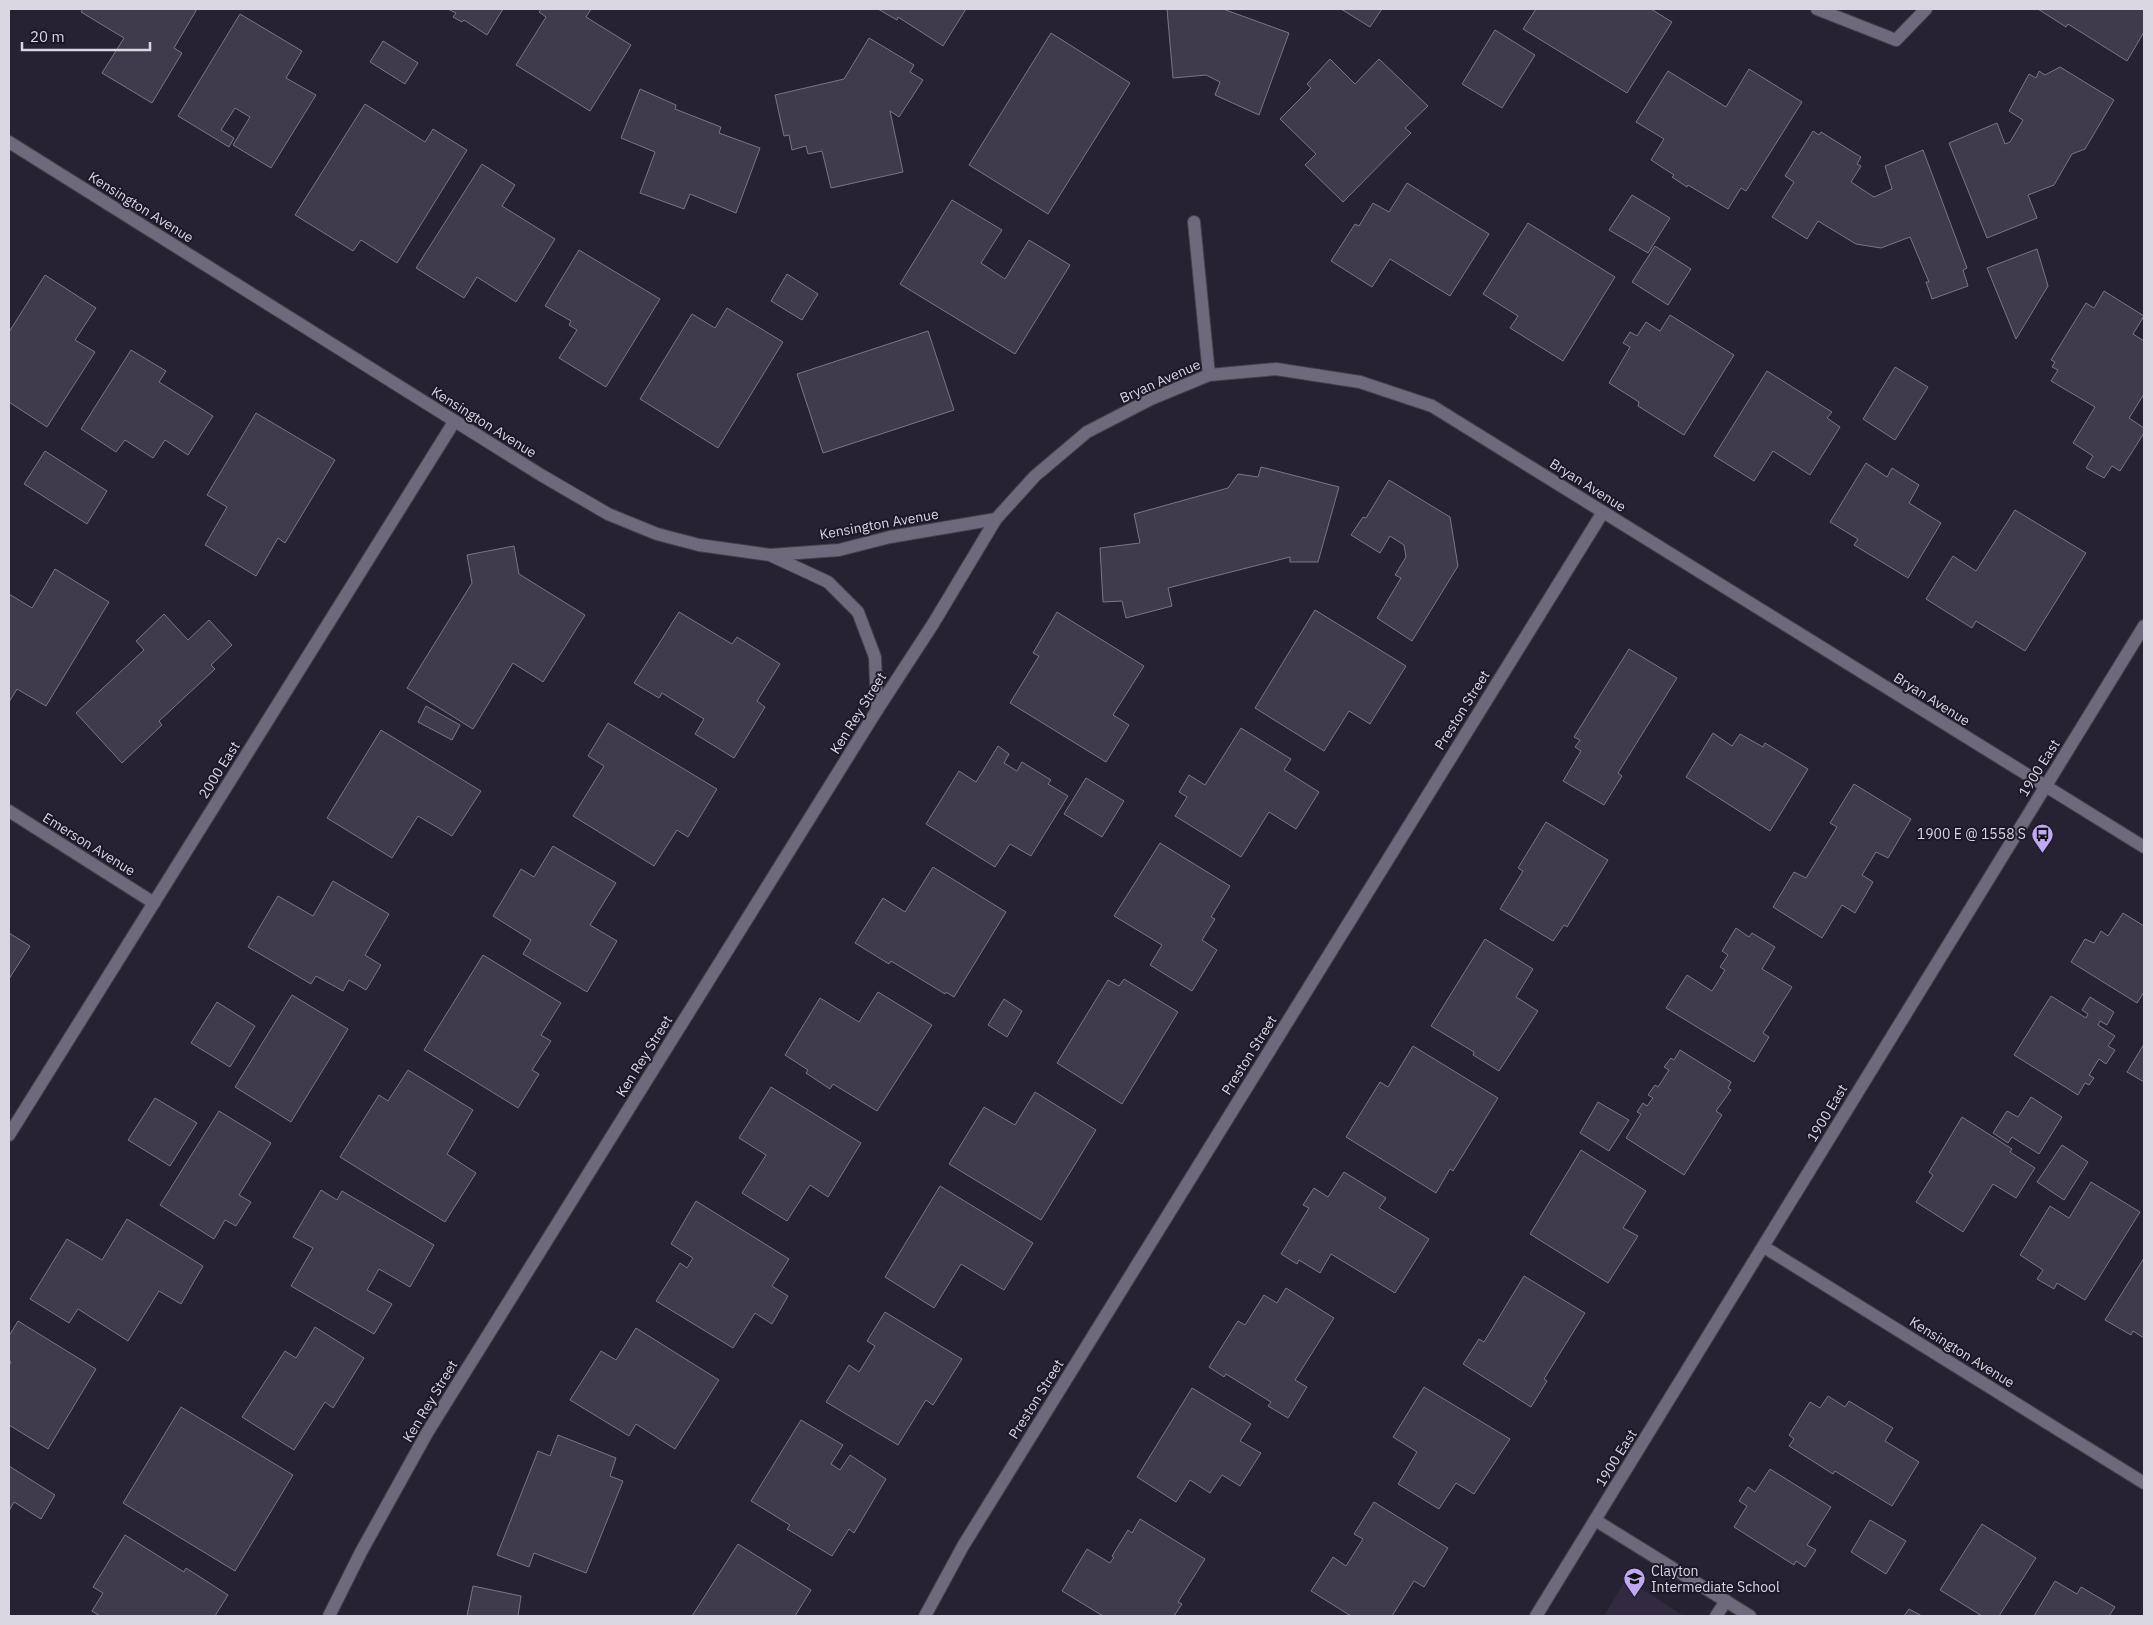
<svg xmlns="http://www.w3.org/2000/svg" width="2153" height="1625" viewBox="0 0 2153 1625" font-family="'IBM Plex Sans',sans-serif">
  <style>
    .built { fill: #312a40 }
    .building { fill: #403b4c; stroke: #7a7488 }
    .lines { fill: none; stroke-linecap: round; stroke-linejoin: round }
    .service-casing { stroke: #45404e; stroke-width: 14 }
    .minor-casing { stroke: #45404e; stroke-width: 14 }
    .service { stroke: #6f697d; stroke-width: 12 }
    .minor { stroke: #6f697d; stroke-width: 12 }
    .labels { text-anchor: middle; stroke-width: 4; stroke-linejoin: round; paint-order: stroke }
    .street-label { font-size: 14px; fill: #dad7e2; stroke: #1d1828 }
    .poi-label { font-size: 14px; fill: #dad7e2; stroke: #1d1828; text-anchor: end }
  </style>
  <rect width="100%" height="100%" fill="#272232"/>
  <polygon class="built" points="1626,1579 1684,1616 1604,1616"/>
  <g class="building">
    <polygon points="83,9 197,9 174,48 182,53 152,103 102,73 124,38 81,12"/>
    <polygon points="448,9 503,9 487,35 464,20 462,22 453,17 456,13"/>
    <polygon points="541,9 591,9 586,17 631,45 590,111 516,65 546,17 539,12"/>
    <polygon points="878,9 966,9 943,46 898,17 897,20"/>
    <polygon points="1167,9 1223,9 1289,33 1259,115 1215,95 1220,82 1206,75 1173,78"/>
    <polygon points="1341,9 1382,9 1370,27"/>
    <polygon points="1536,9 1651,9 1672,22 1627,93 1523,29"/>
    <polygon points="2038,9 2144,9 2144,32 2127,61 2068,24 2066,27"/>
    <polygon points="240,14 302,51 286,78 316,95 271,168 233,145 250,117 235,108 221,130 234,138 229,147 178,116"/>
    <polygon points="1495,30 1535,55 1502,108 1462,84"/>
    <polygon points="1051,33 1130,83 1048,214 969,165"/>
    <polygon points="869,38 914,65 910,72 923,80 899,117 890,111 903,172 831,188 822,151 808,154 806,146 792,150 789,135 784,136 775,95 844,79"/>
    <polygon points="383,41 418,63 405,84 370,62"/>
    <polygon points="1330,59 1355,84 1379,59 1428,106 1405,128 1411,133 1343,202 1305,165 1316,154 1280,119 1311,88 1307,84"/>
    <polygon points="2060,67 2114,100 2085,149 2072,154 2054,185 2028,195 2037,218 1987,238 1949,143 1997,123 2005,144 2010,142 2023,120 2009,111 2029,74 2036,78 2039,71 2045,75"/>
    <polygon points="1749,69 1802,102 1746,191 1741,188 1728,209 1688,185 1687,187 1672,177 1674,175 1651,160 1664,139 1636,122 1668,71 1726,107"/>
    <polygon points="640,89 676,105 675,109 721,127 719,133 760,148 736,213 690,194 684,209 640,193 655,152 621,138"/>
    <polygon points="365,104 425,142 433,129 467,150 397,263 361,240 353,251 295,215"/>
    <polygon points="1813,131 1819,135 1821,132 1861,157 1857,164 1861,166 1851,182 1874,197 1892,189 1885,166 1923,150 1967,268 1963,270 1968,286 1932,299 1926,282 1929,282 1910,237 1881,248 1856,244 1818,221 1807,239 1772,217 1794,182 1785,176"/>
    <polygon points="482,164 515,185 502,206 555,239 516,302 477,277 464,298 416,268"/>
    <polygon points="1407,183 1489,234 1450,296 1390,259 1372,287 1331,261 1355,224 1359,226 1373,203 1389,212"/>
    <polygon points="1632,195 1670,218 1648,253 1609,230"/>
    <polygon points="952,200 1002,230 981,263 1005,279 1029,240 1070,265 1015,354 900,284"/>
    <polygon points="1528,223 1615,277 1563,361 1510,328 1518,316 1483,294"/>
    <polygon points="1655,246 1691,269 1668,305 1632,282"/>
    <polygon points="2037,249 2048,286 2016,339 1987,268"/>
    <polygon points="579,250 660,299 606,387 559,358 577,330 569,325 571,321 545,306"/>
    <polygon points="787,274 818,294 802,320 771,301"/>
    <polygon points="45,275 96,308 75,340 95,352 47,427 9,402 9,332"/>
    <polygon points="2104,291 2144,316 2133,334 2144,341 2144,394 2129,418 2144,428 2144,433 2120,471 2112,466 2104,478 2086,468 2093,456 2073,443 2095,407 2051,381 2058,370 2052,367 2055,362 2051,360 2086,303 2094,308"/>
    <polygon points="727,308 783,342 718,448 640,399 692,314 715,328"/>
    <polygon points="1670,315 1734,355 1684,435 1638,406 1639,402 1609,383 1630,347 1623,343 1630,332 1637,336 1646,322 1660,331"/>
    <polygon points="928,331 954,410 823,453 797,374"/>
    <polygon points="131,350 166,371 159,382 213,416 188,455 165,440 153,458 125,440 116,452 81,429"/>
    <polygon points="1895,367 1928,387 1895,440 1863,419"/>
    <polygon points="1767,371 1832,412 1827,418 1840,427 1810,475 1773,451 1754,481 1714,456"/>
    <polygon points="256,413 335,460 285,543 278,538 256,576 205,545 227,507 207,495"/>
    <polygon points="45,451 107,491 87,524 24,484"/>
    <polygon points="1866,463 1887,477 1892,468 1919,485 1909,503 1941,523 1908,578 1854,545 1858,539 1830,522"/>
    <polygon points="1261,467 1339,487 1318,562 1290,562 1290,557 1168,588 1172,606 1126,618 1122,601 1103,602 1100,548 1140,543 1134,514 1228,488 1238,474 1258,477"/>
    <polygon points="1389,480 1450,517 1458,566 1412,641 1377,618 1401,578 1395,575 1406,557 1404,545 1390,536 1380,553 1351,535 1363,517 1366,518"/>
    <polygon points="2015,510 2086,553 2025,651 1976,621 1972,628 1926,599 1953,556 1976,571"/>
    <polygon points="514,546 519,574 585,615 543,682 513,663 473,729 407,688 472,583 467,555"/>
    <polygon points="55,569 109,602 46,706 17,689 9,702 9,594 32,608"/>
    <polygon points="1315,610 1406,666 1370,724 1349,711 1324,751 1255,708"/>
    <polygon points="679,612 732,644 737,637 780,664 757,701 765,707 734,758 695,734 704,719 662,693 659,698 634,683"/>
    <polygon points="1057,612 1144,666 1113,715 1129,725 1106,762 1010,703 1039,656 1033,653"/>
    <polygon points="164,614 188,640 209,620 232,645 211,665 215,669 159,721 162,725 122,763 76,713 144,650 136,641"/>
    <polygon points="1629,649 1677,678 1618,773 1622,776 1604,805 1563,781 1581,751 1575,747 1580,740 1574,737"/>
    <polygon points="426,706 460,725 452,740 418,722"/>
    <polygon points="608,723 717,789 688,837 677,830 654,866 573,816 604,766 588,756"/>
    <polygon points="1241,728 1291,759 1284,770 1319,792 1296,829 1269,812 1241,857 1175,816 1187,797 1179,792 1189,775 1205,785"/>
    <polygon points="381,730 481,791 452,836 418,816 392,858 327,818"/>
    <polygon points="1713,733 1732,746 1740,734 1763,747 1765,743 1808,769 1770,831 1686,777"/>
    <polygon points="998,746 1009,754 1004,763 1017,771 1022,762 1051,780 1048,784 1068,796 1031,856 1010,844 995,867 926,824 959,771 976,782"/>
    <polygon points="1086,778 1124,801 1102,837 1064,814"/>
    <polygon points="1854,784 1911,819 1888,858 1876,852 1862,875 1873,882 1855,913 1842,905 1822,938 1773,907 1794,872 1806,878 1837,827 1830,823"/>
    <polygon points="1546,822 1608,860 1567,927 1564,925 1553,941 1500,909 1523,871 1518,868"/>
    <polygon points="1160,843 1230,886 1211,917 1215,919 1202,940 1217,950 1192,991 1150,965 1162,945 1114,916"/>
    <polygon points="553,846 616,883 590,925 617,941 587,992 523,954 531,940 493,916 521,869 534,877"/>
    <polygon points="933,867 1006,912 954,997 946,992 945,994 891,961 889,964 855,943 883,898 905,912"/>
    <polygon points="333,881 389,914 365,955 381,965 366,990 349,980 343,991 316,976 311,984 248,947 278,896 313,916"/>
    <polygon points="2123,913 2144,926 2144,992 2137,1003 2071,962 2085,939 2094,943 2101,931 2108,936"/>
    <polygon points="1736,928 1749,937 1752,933 1775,947 1762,969 1792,987 1763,1033 1769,1037 1754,1062 1666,1008 1687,975 1712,991 1725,970 1720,967 1728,955 1722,951"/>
    <polygon points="9,933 30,946 9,979"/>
    <polygon points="1485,939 1533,969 1516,997 1538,1011 1499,1071 1473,1055 1474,1052 1431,1026"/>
    <polygon points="483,955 561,1003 541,1035 551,1041 532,1070 539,1074 518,1108 424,1050"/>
    <polygon points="1124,979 1178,1012 1122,1104 1057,1063 1108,980 1119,986"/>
    <polygon points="878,992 932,1025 877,1111 833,1084 830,1089 806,1073 808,1070 785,1055 820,998 859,1022"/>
    <polygon points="292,995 348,1029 291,1122 235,1087"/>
    <polygon points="2051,996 2086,1018 2088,1014 2082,1010 2090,997 2114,1012 2107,1025 2100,1021 2098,1025 2115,1036 2108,1046 2115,1050 2106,1064 2099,1059 2089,1075 2094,1078 2089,1085 2085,1083 2078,1095 2014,1055"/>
    <polygon points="1004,999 1022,1011 1007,1037 988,1025"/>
    <polygon points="217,1002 255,1026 230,1067 191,1043"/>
    <polygon points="2144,1044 2144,1082 2127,1072"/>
    <polygon points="1413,1046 1498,1098 1453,1171 1450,1169 1436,1193 1346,1137 1380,1082 1388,1087"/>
    <polygon points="1680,1050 1731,1082 1728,1088 1731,1090 1716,1111 1722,1115 1684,1175 1626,1138 1641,1114 1637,1112 1643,1103 1647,1106 1653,1098 1648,1095 1655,1085 1658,1087 1669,1070 1664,1067 1671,1058 1674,1060"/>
    <polygon points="408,1070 473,1110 447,1154 476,1173 445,1222 340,1157 379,1095 388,1101"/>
    <polygon points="771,1087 861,1143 828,1197 810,1185 787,1221 742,1193 766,1155 739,1138"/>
    <polygon points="1035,1092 1096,1130 1041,1220 949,1164 984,1107 1015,1125"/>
    <polygon points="2031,1097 2062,1117 2039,1154 2012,1137 2008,1143 1993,1133 2007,1111 2018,1117"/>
    <polygon points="155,1098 197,1123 170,1166 128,1140"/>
    <polygon points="1598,1102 1629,1120 1609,1151 1580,1133"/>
    <polygon points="219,1111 271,1143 239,1195 251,1202 236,1226 225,1220 214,1239 160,1205"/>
    <polygon points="1962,1117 2012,1149 2010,1152 2035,1168 2016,1198 1993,1184 1963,1232 1916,1202 1933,1175 1929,1172"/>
    <polygon points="2062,1145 2088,1162 2064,1200 2037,1182"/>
    <polygon points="1581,1150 1646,1191 1623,1228 1638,1236 1608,1283 1530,1234"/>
    <polygon points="1344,1172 1386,1198 1379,1208 1429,1239 1395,1293 1331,1254 1320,1273 1299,1260 1297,1264 1281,1254 1309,1208 1303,1205 1314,1188 1328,1197"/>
    <polygon points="2091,1182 2140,1212 2085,1300 2057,1283 2054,1289 2037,1279 2043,1270 2020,1255 2050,1206 2069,1218"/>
    <polygon points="940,1186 1033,1243 1004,1290 961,1264 934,1308 885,1277"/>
    <polygon points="321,1190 337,1200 342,1191 434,1245 410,1287 379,1269 367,1290 392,1304 374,1334 291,1286 313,1248 293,1237"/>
    <polygon points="696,1201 789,1259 772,1286 788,1296 772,1324 755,1313 733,1348 656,1301 680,1263 687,1268 693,1258 671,1244"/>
    <polygon points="127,1219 203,1266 181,1304 159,1291 128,1341 78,1309 69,1323 30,1299 67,1239 102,1260"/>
    <polygon points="2144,1258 2144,1338 2133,1331 2131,1335 2105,1320"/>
    <polygon points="1524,1276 1585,1313 1544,1379 1547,1381 1531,1407 1463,1364 1479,1339 1484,1342"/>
    <polygon points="1286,1288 1334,1318 1295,1380 1307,1387 1288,1418 1268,1406 1271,1402 1226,1374 1224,1377 1209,1367 1238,1321 1245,1325 1264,1295 1277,1303"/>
    <polygon points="885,1312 962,1359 933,1405 926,1400 898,1445 826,1402 849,1365 859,1372 875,1346 867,1341"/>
    <polygon points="18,1321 96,1369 48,1449 9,1425 9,1366 11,1362 9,1360 9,1336"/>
    <polygon points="315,1327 364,1358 333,1408 325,1402 294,1450 242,1417 285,1351 296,1358"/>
    <polygon points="636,1328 719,1380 675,1449 636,1424 629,1436 570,1400 601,1351 616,1360"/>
    <polygon points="1424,1387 1510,1439 1474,1494 1456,1483 1439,1509 1398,1484 1417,1452 1393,1437"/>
    <polygon points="1192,1388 1251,1424 1240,1441 1261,1453 1240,1486 1222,1475 1210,1493 1190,1480 1176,1502 1137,1477"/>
    <polygon points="1828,1396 1845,1407 1849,1401 1893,1428 1885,1441 1919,1462 1892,1506 1835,1471 1833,1474 1789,1446 1794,1439 1789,1435 1810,1402 1820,1408"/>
    <polygon points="181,1407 293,1475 235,1571 123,1503"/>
    <polygon points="801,1420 843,1445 831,1464 840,1470 850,1455 886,1479 854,1533 849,1529 832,1556 787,1529 790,1525 751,1501"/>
    <polygon points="558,1435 616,1458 610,1476 623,1481 586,1573 534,1553 529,1567 497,1555 538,1451 550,1456"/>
    <polygon points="9,1466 55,1495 41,1519 14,1502 9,1511"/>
    <polygon points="1770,1469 1831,1507 1807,1545 1816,1550 1805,1567 1796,1561 1794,1565 1734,1527 1747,1506 1739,1501 1748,1487 1755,1492"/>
    <polygon points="1374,1502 1448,1548 1424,1587 1414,1581 1392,1616 1351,1616 1311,1591 1333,1557 1346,1566 1363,1539 1354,1534"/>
    <polygon points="1140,1519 1205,1559 1178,1602 1182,1604 1174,1616 1103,1616 1062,1591 1087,1549 1110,1563 1114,1557 1112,1556 1128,1530 1132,1533"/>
    <polygon points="1870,1520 1906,1541 1886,1574 1851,1552"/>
    <polygon points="1982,1524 2036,1558 1999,1616 1982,1616 1940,1590"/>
    <polygon points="125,1535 184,1572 186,1568 228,1595 215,1616 100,1616 92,1611 103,1593 93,1587"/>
    <polygon points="738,1544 811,1590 795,1616 692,1616"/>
    <polygon points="2055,1581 2077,1594 2081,1587 2115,1607 2109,1616 2034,1616"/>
    <polygon points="473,1586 521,1596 518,1616 467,1616"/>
    <polygon points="1909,1609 1922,1616 1904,1616"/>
  </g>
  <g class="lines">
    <defs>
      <g id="service">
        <polyline points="1595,1520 1750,1616"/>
        <polyline points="1716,1616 1726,1601"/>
      </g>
      <g id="minor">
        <polyline points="1817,9 1896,40 1926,9"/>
        <polyline points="9,142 541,475 608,514 657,534 699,545 770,555 839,550 890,537 996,519"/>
        <polyline points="1194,222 1209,375"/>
        <polyline points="772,556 828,582 858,612 875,657 877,710"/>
        <polyline points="9,811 154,903"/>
        <polyline points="9,1135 454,422"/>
        <polyline points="1764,1247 2144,1483"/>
        <polyline points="329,1616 361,1552 427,1433 877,710 933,624 996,519 1035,476 1087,432 1151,399 1209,375 1276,369 1360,382 1432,406 2144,847"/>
        <polyline points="925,1616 963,1546 1603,512"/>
        <polyline points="1536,1616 2144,626"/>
      </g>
    </defs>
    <use href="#service" class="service-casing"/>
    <use href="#minor" class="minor-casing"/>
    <use href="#service" class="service"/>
    <use href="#minor" class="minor"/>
  </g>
  <defs>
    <symbol id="bus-pin" viewBox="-11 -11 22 30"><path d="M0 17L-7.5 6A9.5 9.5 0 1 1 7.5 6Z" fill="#c1a8f3" stroke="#1d1828"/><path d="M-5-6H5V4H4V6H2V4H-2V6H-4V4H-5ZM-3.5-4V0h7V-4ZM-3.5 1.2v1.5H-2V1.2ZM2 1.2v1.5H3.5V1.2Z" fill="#111"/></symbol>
    <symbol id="school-pin" viewBox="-11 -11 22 30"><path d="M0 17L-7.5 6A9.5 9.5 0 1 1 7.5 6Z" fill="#c1a8f3" stroke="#1d1828"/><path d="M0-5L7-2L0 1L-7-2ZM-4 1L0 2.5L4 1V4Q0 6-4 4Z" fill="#111"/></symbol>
  </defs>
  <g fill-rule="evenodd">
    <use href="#bus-pin" x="2030" y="822" width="25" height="34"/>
    <use href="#school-pin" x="1622" y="1566" width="25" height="34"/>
  </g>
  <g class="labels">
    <g class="street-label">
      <text transform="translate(141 207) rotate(32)" y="5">Kensington Avenue</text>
      <text transform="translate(1160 381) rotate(-24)" y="5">Bryan Avenue</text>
      <text transform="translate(484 422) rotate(32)" y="5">Kensington Avenue</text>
      <text transform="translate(1588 485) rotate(32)" y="5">Bryan Avenue</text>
      <text transform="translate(879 524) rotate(-10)" y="5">Kensington Avenue</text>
      <text transform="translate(1932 699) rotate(32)" y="5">Bryan Avenue</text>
      <text transform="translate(1462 710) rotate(-58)" y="5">Preston Street</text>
      <text transform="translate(858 713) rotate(-58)" y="5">Ken Rey Street</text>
      <text transform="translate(2039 768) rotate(-58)" y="5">1900 East</text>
      <text transform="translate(219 770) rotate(-58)" y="5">2000 East</text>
      <text transform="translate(89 844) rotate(32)" y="5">Emerson Avenue</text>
      <text transform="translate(1249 1055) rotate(-58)" y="5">Preston Street</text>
      <text transform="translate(644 1056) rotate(-58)" y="5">Ken Rey Street</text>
      <text transform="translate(1827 1113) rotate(-59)" y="5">1900 East</text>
      <text transform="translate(1962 1352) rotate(32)" y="5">Kensington Avenue</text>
      <text transform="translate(1036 1399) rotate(-58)" y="5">Preston Street</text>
      <text transform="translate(430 1401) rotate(-59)" y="5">Ken Rey Street</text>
      <text transform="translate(1616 1458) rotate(-58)" y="5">1900 East</text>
    </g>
    <g class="poi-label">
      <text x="2026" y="839">1900 E @ 1558 S</text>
      <text x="1651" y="1576" text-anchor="start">Clayton<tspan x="1651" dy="16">Intermediate School</tspan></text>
    </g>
  </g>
  <rect width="2153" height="1625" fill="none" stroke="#dad7e2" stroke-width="20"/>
  <path d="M22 42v8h128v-8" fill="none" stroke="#dad7e2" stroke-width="2.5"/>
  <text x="30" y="42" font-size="15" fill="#dad7e2" stroke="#1d1828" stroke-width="4" paint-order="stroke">20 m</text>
</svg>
